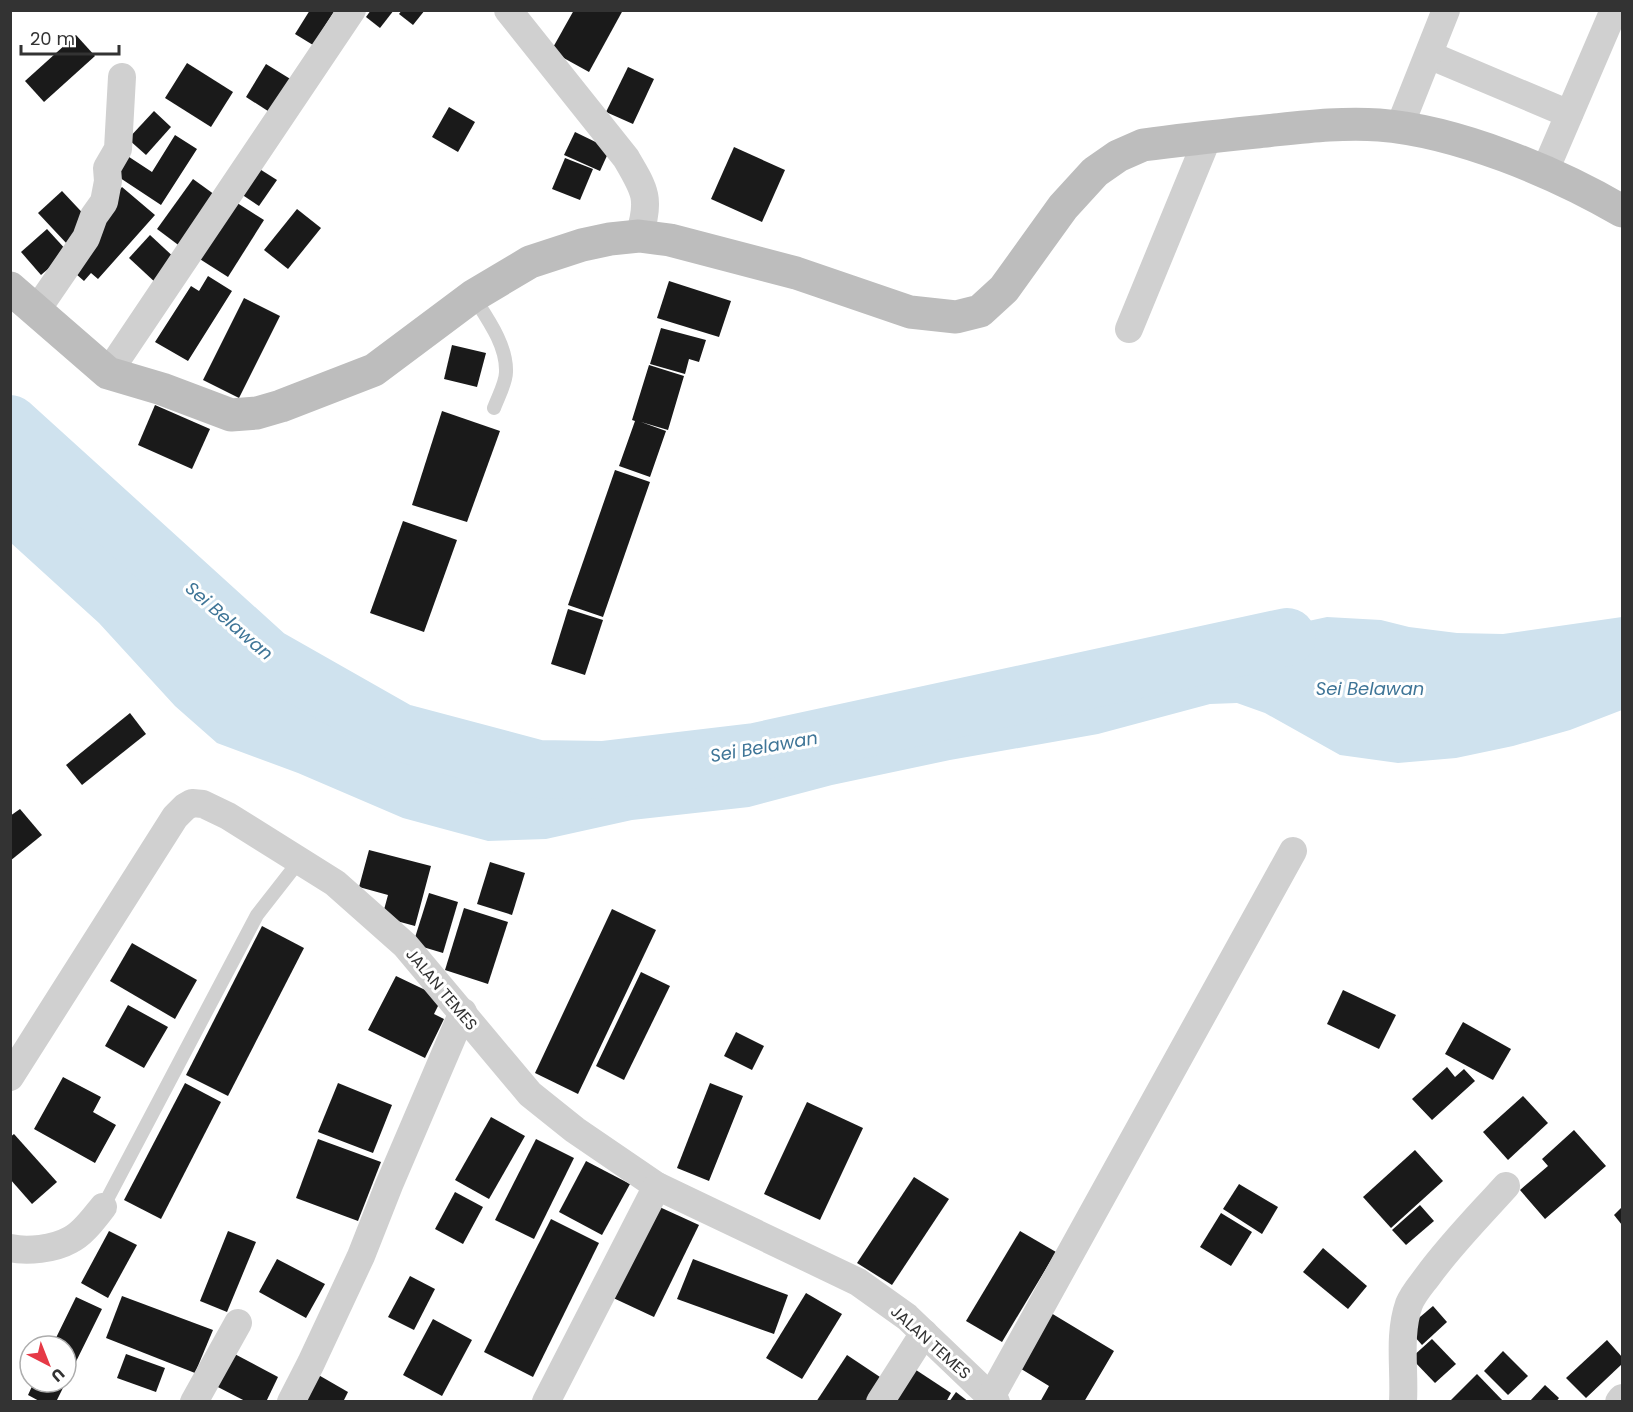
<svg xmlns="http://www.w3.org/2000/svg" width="1633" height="1412" viewBox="0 0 1633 1412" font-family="Poppins,sans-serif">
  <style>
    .water { fill: #cfe2ee }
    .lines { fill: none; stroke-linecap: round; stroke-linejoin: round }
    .river { stroke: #cfe2ee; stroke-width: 58 }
    .building { fill: #1a1a1a }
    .lane { stroke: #d0d0d0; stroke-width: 14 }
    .street { stroke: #d0d0d0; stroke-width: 28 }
    .secondary { stroke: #bdbdbd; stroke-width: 33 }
    .labels { text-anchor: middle; stroke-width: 6; stroke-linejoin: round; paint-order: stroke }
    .street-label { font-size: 16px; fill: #333; stroke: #fff }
    .water-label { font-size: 18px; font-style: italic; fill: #3f7597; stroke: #fff }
  </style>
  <rect width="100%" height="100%" fill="#fff"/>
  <polygon class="water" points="11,435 130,537 216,621 285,673 359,720 469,762 553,784 583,785 664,779 722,769 837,744 923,730 1009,708 1103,671 1188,660 1299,623 1327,617 1381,620 1409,627 1457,633 1503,634 1622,617 1622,710 1570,730 1513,746 1456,758 1398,763 1340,755 1265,713 1237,703 1210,704 1098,734 950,760 832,785 749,807 632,820 546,839 488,841 403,818 298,773 217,743 175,706 99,623 11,543"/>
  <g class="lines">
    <polyline class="river" points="10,424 267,657 399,732 538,769 603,770 755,752 1287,637"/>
  </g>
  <g class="building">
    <polygon points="310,10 335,10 313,45 295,34"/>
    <polygon points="371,10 394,10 380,28 366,17"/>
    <polygon points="402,10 425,10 413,25 399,14"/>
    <polygon points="574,10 623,10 589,72 551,51"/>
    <polygon points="76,35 95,56 44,102 25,81"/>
    <polygon points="187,63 233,92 211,127 165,98"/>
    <polygon points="266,64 292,80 271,113 246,97"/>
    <polygon points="628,67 654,79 633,124 606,112"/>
    <polygon points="449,107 475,122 458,152 432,137"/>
    <polygon points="154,111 171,127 146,155 128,139"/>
    <polygon points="575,132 610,149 600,171 564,155"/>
    <polygon points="175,135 197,149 161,205 108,170 120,151 152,172"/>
    <polygon points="734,147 785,170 762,222 711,199"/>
    <polygon points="565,158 593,169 580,200 552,189"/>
    <polygon points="258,168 277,180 259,206 241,194"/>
    <polygon points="193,179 222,200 185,250 157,229"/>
    <polygon points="122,187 155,215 98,279 91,273 84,281 68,267 96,216"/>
    <polygon points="62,191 92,223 68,245 38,213"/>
    <polygon points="231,199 264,220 228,277 195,256"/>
    <polygon points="297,209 321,228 288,269 264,250"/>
    <polygon points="47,229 68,252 41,275 21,252"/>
    <polygon points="150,235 178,261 157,284 129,258"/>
    <polygon points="208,276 232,291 188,361 155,342 191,286 199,291"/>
    <polygon points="669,281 731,301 719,337 657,318"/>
    <polygon points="244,298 280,316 239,398 203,380"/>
    <polygon points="661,328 706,340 699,362 689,359 685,374 650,364"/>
    <polygon points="452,345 486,353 477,387 444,379"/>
    <polygon points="649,365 684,376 668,430 641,422 666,431 650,477 619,466 635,421 632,420"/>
    <polygon points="155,405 210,429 192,469 138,445"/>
    <polygon points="442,411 500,431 467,522 412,505"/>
    <polygon points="615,470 650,482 603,617 568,605"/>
    <polygon points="403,521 457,540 424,632 370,613"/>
    <polygon points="568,609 603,620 585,675 551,664"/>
    <polygon points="130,713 146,734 82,785 66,765"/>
    <polygon points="20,809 42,835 10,861 10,816"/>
    <polygon points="369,850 431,866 415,926 382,917 388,895 359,887"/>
    <polygon points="490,862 525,873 512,915 477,904"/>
    <polygon points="429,893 458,902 443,953 413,944"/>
    <polygon points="464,908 508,922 488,984 445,970"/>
    <polygon points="612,909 656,930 578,1094 535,1073"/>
    <polygon points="262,926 304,948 228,1096 186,1075"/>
    <polygon points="132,943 197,980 175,1019 110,981"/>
    <polygon points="641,972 670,986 624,1080 596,1066"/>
    <polygon points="396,976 442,998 434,1014 444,1019 425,1058 368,1030"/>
    <polygon points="1343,990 1396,1015 1379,1049 1327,1024"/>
    <polygon points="128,1005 168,1027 144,1068 105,1046"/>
    <polygon points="1463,1022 1511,1049 1493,1080 1445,1054"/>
    <polygon points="736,1032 764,1046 752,1070 724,1056"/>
    <polygon points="1447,1067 1455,1077 1464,1069 1475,1081 1432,1120 1412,1099"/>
    <polygon points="63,1077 101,1097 93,1112 116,1125 95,1163 34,1129"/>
    <polygon points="185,1083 221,1102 161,1219 124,1200"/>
    <polygon points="338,1083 392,1105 373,1153 318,1132"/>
    <polygon points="710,1083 743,1096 709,1181 677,1168"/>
    <polygon points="1523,1096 1548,1123 1508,1160 1483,1132"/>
    <polygon points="807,1102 863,1128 820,1220 764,1194"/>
    <polygon points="491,1117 525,1136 489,1199 455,1180"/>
    <polygon points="1574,1130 1606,1166 1545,1219 1520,1190 1548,1166 1542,1159"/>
    <polygon points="14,1134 57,1182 32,1204 10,1179 10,1137"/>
    <polygon points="318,1139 381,1162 358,1221 296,1198"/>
    <polygon points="536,1139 574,1158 534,1239 495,1220"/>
    <polygon points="1415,1150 1443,1181 1391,1228 1363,1197"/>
    <polygon points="586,1161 630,1184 602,1235 559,1212"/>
    <polygon points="914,1177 949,1199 892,1285 857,1263"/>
    <polygon points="1239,1184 1278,1207 1262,1234 1223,1209"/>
    <polygon points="455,1192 483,1207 463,1244 435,1229"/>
    <polygon points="653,1204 699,1225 654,1317 609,1296"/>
    <polygon points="1420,1205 1434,1221 1406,1245 1392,1230"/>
    <polygon points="1622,1207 1622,1225 1614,1215"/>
    <polygon points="1221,1213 1252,1232 1231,1266 1200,1247"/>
    <polygon points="551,1219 599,1243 533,1377 484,1352"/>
    <polygon points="109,1231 137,1245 108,1298 81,1283"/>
    <polygon points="228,1231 256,1242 227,1312 200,1301"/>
    <polygon points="1020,1231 1056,1252 1002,1342 966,1321"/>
    <polygon points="1323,1248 1367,1286 1348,1309 1303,1272"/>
    <polygon points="277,1259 325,1284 306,1318 259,1292"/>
    <polygon points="693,1259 788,1295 774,1334 677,1299"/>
    <polygon points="410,1276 435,1289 414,1330 388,1317"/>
    <polygon points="806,1293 842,1314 802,1379 766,1358"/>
    <polygon points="122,1296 213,1330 195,1373 106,1338"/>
    <polygon points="76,1297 102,1309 56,1402 41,1402 28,1395 34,1382 66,1382 66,1346 52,1346"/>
    <polygon points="1433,1306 1447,1322 1422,1345 1407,1328"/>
    <polygon points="1051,1313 1114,1351 1084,1402 1040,1402 1049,1386 1018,1367"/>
    <polygon points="433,1319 472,1340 442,1396 403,1375"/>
    <polygon points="1432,1339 1456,1364 1435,1383 1411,1358"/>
    <polygon points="1607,1340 1622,1357 1622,1364 1586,1398 1566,1378"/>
    <polygon points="229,1351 278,1377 266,1402 247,1402 212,1384"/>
    <polygon points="1503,1351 1528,1376 1508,1395 1484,1371"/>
    <polygon points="126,1354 165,1368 156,1392 117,1378"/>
    <polygon points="847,1355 883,1379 868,1402 816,1402"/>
    <polygon points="910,1366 951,1393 946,1402 886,1402"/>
    <polygon points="315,1373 348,1392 343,1402 298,1402"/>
    <polygon points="1477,1374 1504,1402 1449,1402"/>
    <polygon points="1545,1385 1559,1398 1556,1402 1529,1402"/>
    <polygon points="956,1392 969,1402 949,1402"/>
  </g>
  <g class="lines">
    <g class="lane">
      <path d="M 473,296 C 487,318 507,345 506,372 C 506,383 498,397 494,408"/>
      <polyline points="103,1207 257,915 300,860"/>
    </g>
    <g class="street">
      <path d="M 508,10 L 626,158 C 645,190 651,199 639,236"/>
      <polyline points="1429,55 1569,114"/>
      <polyline points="1399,128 1446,10"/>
      <polyline points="1544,173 1614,10"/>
      <polyline points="36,311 86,238 94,216 104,202 108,181 107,168 118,149 122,77"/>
      <polyline points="1129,329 1208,137"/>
      <polyline points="108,373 352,10"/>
      <polyline points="10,1077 175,817 185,807 192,803 203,804 228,816 335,883 405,945 530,1094 575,1130 657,1186 858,1282 907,1317 996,1402"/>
      <path d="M 10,1248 C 27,1252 54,1249 70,1240 C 83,1234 94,1218 103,1207"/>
      <polyline points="991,1397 1293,851"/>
      <polyline points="194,1402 238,1323"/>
      <polyline points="291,1402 311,1363 361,1256 389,1185 463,1012"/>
      <polyline points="546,1402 657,1186"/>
      <polyline points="880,1402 924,1333"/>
      <path d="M 1403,1402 C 1405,1369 1398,1336 1409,1304 C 1413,1294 1421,1285 1427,1277 C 1451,1244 1479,1216 1506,1186"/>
      <polyline points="1619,1402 1622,1398"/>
    </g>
    <path class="secondary" d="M 10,288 L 108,373 L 162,389 L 231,415 L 257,413 L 281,406 L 374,370 L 473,296 L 530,262 L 582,245 L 610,239 L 639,236 L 670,240 L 796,273 L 910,312 L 956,317 L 980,311 L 1004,289 L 1063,207 L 1095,172 L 1118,156 L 1143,145 C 1181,140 1218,136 1256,132 C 1297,128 1338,122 1379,125 C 1457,131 1555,172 1622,211"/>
  </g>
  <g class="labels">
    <g class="street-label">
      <text transform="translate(442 989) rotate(50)" y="6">JALAN TEMES</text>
      <text transform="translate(931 1342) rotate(42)" y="6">JALAN TEMES</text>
    </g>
    <g class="water-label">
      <text transform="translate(229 621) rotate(41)" y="6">Sei Belawan</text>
      <text x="1370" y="695">Sei Belawan</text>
      <text transform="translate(764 747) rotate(-10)" y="6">Sei Belawan</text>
    </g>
  </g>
  <rect width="1633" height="1412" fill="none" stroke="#333333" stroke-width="24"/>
  <g transform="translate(48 1364) rotate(138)"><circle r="28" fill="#ffffff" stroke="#adadad" stroke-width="1.5"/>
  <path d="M0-4.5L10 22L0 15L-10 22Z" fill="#e63946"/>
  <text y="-9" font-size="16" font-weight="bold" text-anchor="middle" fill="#333333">U</text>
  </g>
  <path d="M21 45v9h98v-9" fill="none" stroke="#333333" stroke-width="3"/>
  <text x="30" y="45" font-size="18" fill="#333333" stroke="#ffffff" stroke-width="4.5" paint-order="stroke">20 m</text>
</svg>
